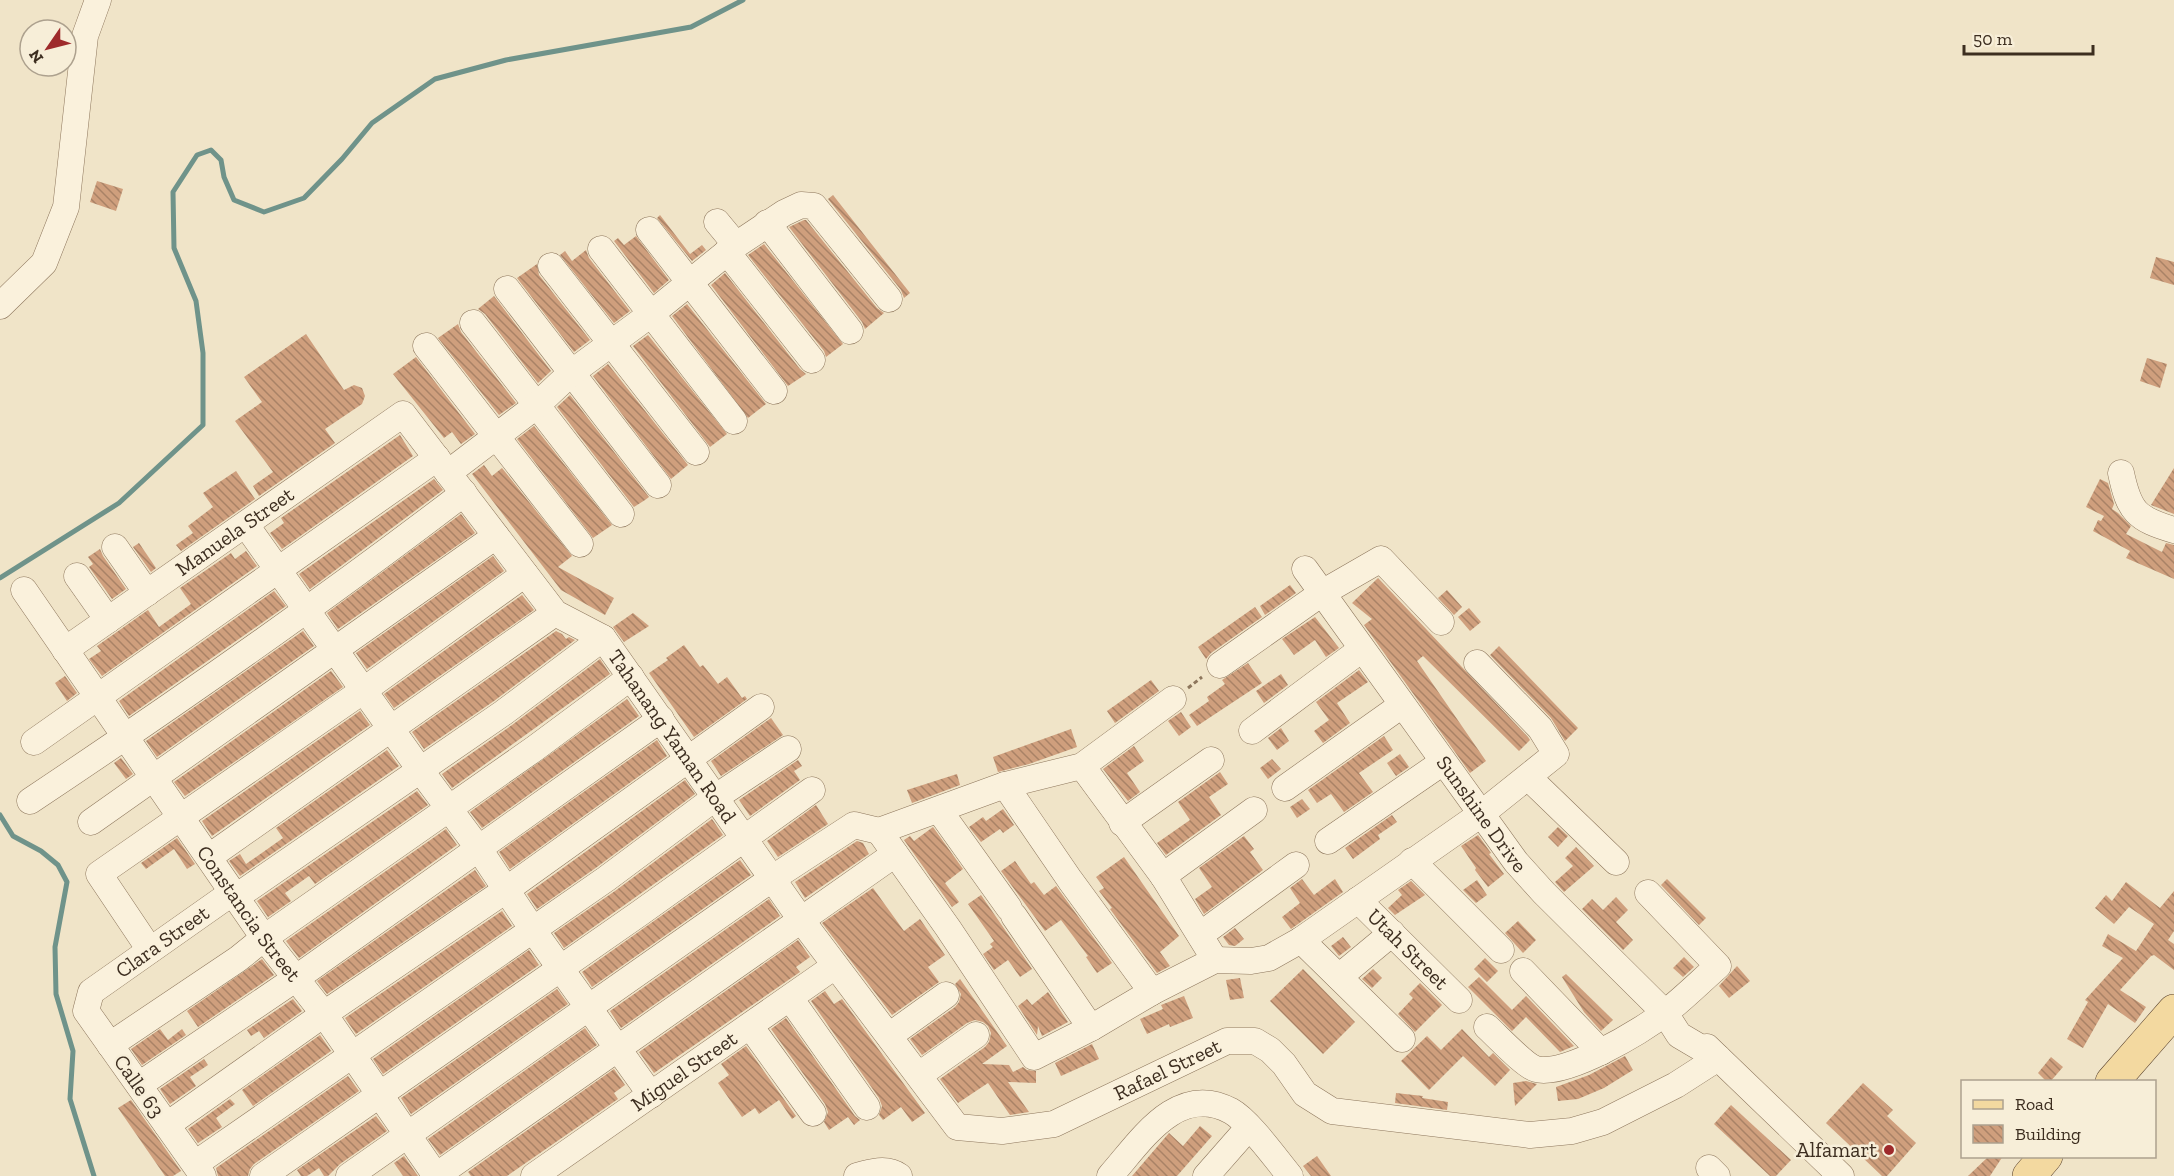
<svg xmlns="http://www.w3.org/2000/svg" width="2174" height="1176" viewBox="0 0 2174 1176" font-family="'Zilla Slab',serif">
  <style>
    .lines { fill: none; stroke-linecap: round; stroke-linejoin: round }
    .stream { stroke: #6f938a; stroke-width: 5 }
    .building { fill: url(#building-back-hatch) }
    .minor-casing { stroke: #8d765c; stroke-width: 27 }
    .major-casing { stroke: #5b4430; stroke-width: 34 }
    .path { stroke: #8d765c; stroke-width: 3; stroke-dasharray: 4.5 3; stroke-linecap: butt }
    .minor { stroke: #faf1dc; stroke-width: 26 }
    .major { stroke: #f3d9a0; stroke-width: 33 }
    .poi-dot { fill: #9e2a2b; stroke: #f7eed8; stroke-width: 2 }
    .labels { text-anchor: middle; stroke-width: 5; stroke-linejoin: round; paint-order: stroke }
    .street-label { font-size: 21px; fill: #3d2e20; stroke: #f7eed8 }
    .poi-label { font-size: 21px; fill: #3d2e20; stroke: #f7eed8; text-anchor: end }
  </style>
  <defs>
    <pattern id="building-back-hatch" width="6" height="6" patternUnits="userSpaceOnUse" patternTransform="scale(1.5)"><rect width="6" height="6" fill="#cf9f7d"/><path d="M-1 5l2 2M0 0l6 6M5-1l2 2" fill="none" stroke="#a98266"/></pattern>
  </defs>
  <rect width="100%" height="100%" fill="#f0e4c8"/>
  <g class="lines">
    <g class="stream">
      <polyline points="0,578 119,503 203,425 203,353 196,301 174,248 173,192 197,155 211,150 221,160 224,177 234,200 264,212 304,198 342,159 372,123 435,79 506,60 691,27 743,0"/>
      <polyline points="0,815 13,836 41,851 58,865 67,882 55,947 56,994 73,1051 70,1099 94,1176"/>
    </g>
  </g>
  <g class="building">
    <polygon points="97,181 123,189 116,211 90,202"/>
    <polygon points="833,195 910,293 904,298 901,290 828,199"/>
    <polygon points="660,215 690,254 702,245 706,250 692,261 657,218"/>
    <polygon points="804,220 806,220 877,308 884,313 865,329 862,322 789,227"/>
    <polygon points="636,236 669,280 654,293 614,241 618,238 624,245"/>
    <polygon points="764,244 843,344 826,357 824,351 748,255"/>
    <polygon points="586,250 589,258 630,311 614,323 560,255 565,251 572,261"/>
    <polygon points="2156,257 2174,262 2174,285 2150,278"/>
    <polygon points="537,264 539,275 590,340 574,352 517,278"/>
    <polygon points="725,273 800,369 806,374 788,386 711,285"/>
    <polygon points="494,296 551,371 538,383 485,314 478,309"/>
    <polygon points="687,304 766,404 748,418 672,316"/>
    <polygon points="458,324 461,332 516,403 499,415 438,338"/>
    <polygon points="306,334 344,390 354,385 362,388 365,396 362,404 325,429 335,443 259,496 253,486 273,472 235,421 262,402 244,377"/>
    <polygon points="648,335 727,434 710,447 633,346"/>
    <polygon points="416,357 475,434 461,444 452,432 444,438 393,374"/>
    <polygon points="2147,358 2167,364 2160,388 2140,381"/>
    <polygon points="608,364 688,465 671,479 593,376"/>
    <polygon points="570,395 649,497 645,500 634,507 557,407"/>
    <polygon points="534,426 612,525 593,538 517,439"/>
    <polygon points="400,435 413,456 282,549 270,533 284,523 281,518"/>
    <polygon points="484,465 492,476 502,468 572,556 558,567 614,598 605,615 561,590 472,474"/>
    <polygon points="2174,468 2174,514 2151,505"/>
    <polygon points="236,471 255,499 181,551 176,545 193,533 188,526 213,507 203,493"/>
    <polygon points="434,479 443,490 310,589 299,574"/>
    <polygon points="2100,479 2108,483 2114,504 2112,509 2118,513 2131,526 2126,534 2162,552 2166,543 2174,545 2174,579 2126,558 2130,551 2093,531 2098,520 2101,521 2104,516 2086,507"/>
    <polygon points="461,514 475,533 338,629 327,613"/>
    <polygon points="139,543 156,568 151,572 133,547"/>
    <polygon points="100,549 103,556 126,589 112,599 89,567 93,564 88,557"/>
    <polygon points="246,551 257,566 102,676 89,659 101,651 97,646 148,610 159,627 191,604 180,588 231,553 235,559"/>
    <polygon points="493,556 504,571 367,669 356,653"/>
    <polygon points="1378,578 1528,737 1530,740 1519,751 1423,656 1417,661 1486,761 1470,773 1364,625 1372,619 1352,603"/>
    <polygon points="1290,585 1296,593 1265,615 1260,606"/>
    <polygon points="1447,590 1462,607 1454,615 1438,598"/>
    <polygon points="274,591 286,606 129,716 119,701"/>
    <polygon points="522,595 534,610 394,708 384,694"/>
    <polygon points="1255,607 1262,617 1211,653 1206,659 1198,647"/>
    <polygon points="1469,608 1481,622 1470,631 1458,617"/>
    <polygon points="633,613 649,626 624,642 613,627"/>
    <polygon points="1315,617 1339,648 1326,657 1315,640 1294,655 1282,639"/>
    <polygon points="303,631 314,646 157,757 146,741"/>
    <polygon points="556,631 562,634 566,639 569,637 575,640 494,701 424,749 412,732"/>
    <polygon points="684,645 700,667 703,665 718,684 727,677 742,698 745,696 747,699 694,737 649,673 668,660 666,658"/>
    <polygon points="1499,646 1578,728 1565,741 1551,718 1490,655"/>
    <polygon points="600,659 610,674 452,788 442,774 512,725"/>
    <polygon points="1248,663 1262,683 1197,726 1189,715 1209,701 1207,697 1225,684 1222,680"/>
    <polygon points="1359,670 1368,682 1337,703 1350,723 1323,743 1314,731 1329,720 1316,702"/>
    <polygon points="331,671 343,687 185,796 174,782"/>
    <polygon points="1281,674 1288,685 1264,703 1256,691"/>
    <polygon points="65,676 77,693 67,701 55,683"/>
    <polygon points="1151,680 1159,691 1115,723 1107,711"/>
    <polygon points="627,699 639,716 482,828 470,812"/>
    <polygon points="360,711 370,725 212,836 202,821"/>
    <polygon points="1181,712 1191,727 1179,736 1168,721"/>
    <polygon points="771,718 783,735 721,776 711,761"/>
    <polygon points="1281,728 1289,741 1277,750 1268,738"/>
    <polygon points="1071,729 1077,747 1029,764 998,772 993,757"/>
    <polygon points="1384,736 1393,750 1359,773 1373,792 1344,812 1331,794 1317,803 1308,790"/>
    <polygon points="657,740 667,756 510,869 499,852"/>
    <polygon points="1134,746 1144,761 1127,773 1140,792 1128,801 1103,769"/>
    <polygon points="387,750 399,766 240,876 229,861 240,854 246,864 283,838 276,828"/>
    <polygon points="1400,754 1409,767 1396,776 1387,763"/>
    <polygon points="121,758 133,774 126,779 114,763"/>
    <polygon points="1272,759 1281,769 1268,779 1260,768"/>
    <polygon points="798,760 802,766 794,771 800,780 750,816 739,800"/>
    <polygon points="1220,772 1228,784 1209,797 1221,815 1166,855 1157,843 1190,820 1178,802"/>
    <polygon points="957,774 960,785 912,803 907,790"/>
    <polygon points="685,780 695,794 597,867 537,909 527,894"/>
    <polygon points="417,791 428,805 315,884 309,876 285,893 291,901 268,917 257,901"/>
    <polygon points="1302,799 1310,809 1297,818 1290,807"/>
    <polygon points="816,805 828,824 778,857 767,841"/>
    <polygon points="1003,809 1014,825 1003,833 1000,829 981,842 969,827 983,817 986,821"/>
    <polygon points="1392,815 1397,822 1378,835 1380,839 1353,859 1345,848"/>
    <polygon points="712,819 723,835 564,948 554,933 615,891"/>
    <polygon points="933,827 963,869 945,883 959,902 952,907 904,840 910,836 914,841"/>
    <polygon points="1558,827 1568,836 1558,847 1548,837"/>
    <polygon points="446,829 457,845 299,958 286,941"/>
    <polygon points="1478,835 1491,853 1489,854 1504,874 1488,887 1475,870 1476,868 1461,846"/>
    <polygon points="1244,836 1254,849 1250,852 1263,870 1204,914 1195,899 1212,887 1199,868"/>
    <polygon points="177,838 195,864 187,869 174,849 146,869 141,863"/>
    <polygon points="857,841 863,843 869,854 805,898 795,882"/>
    <polygon points="1576,847 1594,866 1564,892 1555,882 1573,866 1565,858"/>
    <polygon points="1124,857 1179,936 1160,952 1170,966 1157,973 1110,909 1112,908 1099,891 1104,888 1096,877"/>
    <polygon points="740,860 751,875 592,987 582,972"/>
    <polygon points="1015,861 1031,884 1034,882 1044,895 1056,886 1112,963 1097,973 1086,957 1088,956 1061,920 1045,931 1001,871"/>
    <polygon points="475,870 486,886 327,994 317,981"/>
    <polygon points="1302,879 1314,895 1335,879 1343,892 1291,929 1282,917 1300,903 1290,888"/>
    <polygon points="1667,879 1706,918 1699,925 1661,885"/>
    <polygon points="1477,880 1487,895 1476,903 1463,890"/>
    <polygon points="1411,881 1425,895 1395,915 1388,908 1402,895 1398,890"/>
    <polygon points="2126,882 2160,908 2174,891 2174,931 2168,940 2174,944 2174,970 2154,955 2151,956 2120,990 2146,1007 2135,1023 2108,1004 2083,1048 2067,1039 2088,1002 2085,1000 2123,958 2102,946 2108,934 2136,951 2154,924 2129,907 2114,924 2095,908 2106,895 2112,901"/>
    <polygon points="873,888 904,931 920,919 945,955 928,967 939,982 892,1015 822,923"/>
    <polygon points="981,895 1032,969 1020,977 1008,960 994,970 983,954 993,947 990,944 994,941 968,904"/>
    <polygon points="1616,897 1628,910 1616,922 1633,940 1623,950 1582,909 1592,899 1603,910"/>
    <polygon points="769,899 780,916 621,1028 610,1011"/>
    <polygon points="502,911 512,926 356,1034 345,1018"/>
    <polygon points="1518,921 1536,940 1523,953 1505,933"/>
    <polygon points="1235,928 1244,939 1235,946 1229,945 1223,937"/>
    <polygon points="1343,937 1351,947 1339,956 1331,946"/>
    <polygon points="798,940 810,957 796,967 800,972 654,1073 639,1052"/>
    <polygon points="529,950 539,965 383,1074 373,1059"/>
    <polygon points="1684,957 1694,967 1683,977 1673,968"/>
    <polygon points="1485,958 1498,971 1487,982 1474,969"/>
    <polygon points="262,959 274,975 198,1027 187,1011"/>
    <polygon points="1737,966 1750,981 1729,998 1719,986"/>
    <polygon points="1303,969 1355,1022 1323,1054 1270,1001"/>
    <polygon points="1373,969 1382,978 1372,988 1362,979"/>
    <polygon points="1566,974 1613,1020 1601,1031 1584,1012 1562,977"/>
    <polygon points="1479,977 1512,1010 1526,996 1574,1046 1560,1052 1526,1017 1512,1031 1468,987"/>
    <polygon points="1240,978 1244,998 1230,1000 1226,980"/>
    <polygon points="960,979 1007,1046 982,1064 1009,1065 1013,1072 1023,1067 1027,1070 1036,1071 1036,1083 1008,1082 1029,1112 1010,1115 988,1083 958,1103 940,1079 985,1047 989,1042 991,1033 988,1026 983,1022 975,1020 967,1023 922,1055 910,1039 955,1007 959,1002 961,994 955,984"/>
    <polygon points="1420,983 1442,1005 1415,1032 1398,1014 1413,998 1409,994"/>
    <polygon points="557,989 568,1004 411,1114 401,1098"/>
    <polygon points="825,991 834,1004 842,999 925,1113 912,1122 901,1107 883,1120 879,1115 882,1106 879,1098 811,1001"/>
    <polygon points="1048,992 1068,1022 1042,1036 1038,1026 1037,1035 1018,1006 1027,999 1032,1005"/>
    <polygon points="1184,996 1193,1018 1170,1027 1169,1024 1147,1034 1140,1019 1163,1009 1161,1005"/>
    <polygon points="293,999 302,1011 264,1038 259,1031 251,1036 247,1030"/>
    <polygon points="786,1018 855,1116 860,1120 854,1125 848,1117 829,1130 824,1122 828,1112 825,1104 771,1029"/>
    <polygon points="585,1028 597,1045 440,1155 428,1139"/>
    <polygon points="160,1029 168,1040 182,1029 186,1035 142,1065 131,1049"/>
    <polygon points="1462,1029 1489,1057 1493,1053 1510,1070 1495,1086 1463,1056 1429,1090 1401,1061 1427,1036 1441,1050"/>
    <polygon points="320,1035 331,1051 253,1106 242,1090"/>
    <polygon points="1092,1044 1099,1059 1061,1076 1055,1063"/>
    <polygon points="746,1046 796,1116 792,1119 779,1100 759,1114 755,1108 742,1117 718,1083 729,1075 721,1064"/>
    <polygon points="1625,1056 1633,1070 1604,1088 1578,1099 1558,1101 1556,1087 1589,1075"/>
    <polygon points="2051,1057 2063,1067 2050,1082 2047,1082 2038,1073"/>
    <polygon points="204,1059 208,1065 190,1077 196,1086 170,1104 160,1089"/>
    <polygon points="614,1069 625,1085 614,1093 618,1099 507,1176 471,1176 468,1172"/>
    <polygon points="348,1076 359,1091 254,1164 250,1169 248,1176 218,1176 216,1168"/>
    <polygon points="1526,1081 1537,1084 1515,1106 1513,1083"/>
    <polygon points="1863,1083 1893,1110 1887,1116 1916,1143 1887,1176 1882,1176 1826,1123"/>
    <polygon points="1396,1093 1423,1096 1422,1098 1448,1102 1447,1110 1395,1103"/>
    <polygon points="230,1099 235,1104 216,1118 222,1127 198,1143 188,1129"/>
    <polygon points="131,1100 181,1171 173,1176 165,1176 118,1108"/>
    <polygon points="1731,1105 1791,1160 1776,1176 1770,1176 1714,1124"/>
    <polygon points="376,1116 387,1131 340,1164 328,1176 324,1176 319,1168 307,1176 301,1176 297,1170"/>
    <polygon points="1200,1126 1212,1136 1177,1176 1132,1176 1169,1133 1183,1146"/>
    <polygon points="404,1156 418,1176 403,1176 394,1163"/>
    <polygon points="1317,1156 1331,1176 1311,1176 1303,1166"/>
    <polygon points="1989,1156 2003,1156 1990,1176 1968,1176"/>
  </g>
  <g class="lines">
    <defs>
      <g id="minor">
        <polyline points="717,222 736,245"/>
        <polyline points="767,223 850,331"/>
        <polyline points="649,230 774,391"/>
        <polyline points="601,249 734,421"/>
        <polyline points="727,252 812,360"/>
        <polyline points="551,266 696,452"/>
        <polyline points="507,289 658,485"/>
        <polyline points="0,306 44,263 66,207 85,36 98,0"/>
        <polyline points="473,323 621,514"/>
        <polyline points="426,346 580,544"/>
        <polyline points="448,473 536,406 571,373 651,314 736,245 784,213 801,205 814,206 889,299"/>
        <path d="M 2121,473 C 2129,511 2136,519 2174,530"/>
        <polyline points="246,525 421,771 479,849 533,930 651,1095"/>
        <polyline points="115,547 147,593"/>
        <path id="s1" d="M 1305,569 L 1516,862 L 1544,893 L 1665,1013 L 1679,1035 L 1718,1058"/>
        <polyline points="77,576 108,620"/>
        <path id="s2" d="M 24,590 L 264,938 L 324,1014 L 436,1176"/>
        <path id="s3" d="M 65,650 L 403,414 L 555,613 L 603,638 L 802,921 L 957,1127 L 1002,1131 L 1054,1124 L 1227,1041 L 1255,1041 L 1270,1050 L 1284,1064 L 1305,1094 L 1332,1111 L 1530,1135 L 1572,1131 L 1603,1122 L 1676,1085 L 1718,1058"/>
        <polyline points="1220,665 1322,593 1381,559 1441,622"/>
        <polyline points="1173,699 1082,766 1005,785 879,831 948,928 1034,1057 1091,1028 1152,992 1215,960 1251,961 1269,958 1301,940 1481,814 1556,754 1540,728 1477,663"/>
        <polyline points="1252,731 1362,649"/>
        <polyline points="34,742 437,458"/>
        <polyline points="1082,766 1163,876 1215,960"/>
        <polyline points="1528,777 1616,862"/>
        <polyline points="1005,785 1070,880 1152,992"/>
        <polyline points="1285,788 1402,705"/>
        <path d="M 30,801 C 177,703 323,601 464,493"/>
        <polyline points="939,810 1009,908"/>
        <polyline points="91,822 496,536"/>
        <polyline points="1122,823 1211,760"/>
        <polyline points="1328,841 1443,762"/>
        <polyline points="209,857 555,613"/>
        <polyline points="1412,861 1501,950"/>
        <polyline points="1163,876 1254,810"/>
        <polyline points="236,897 503,713 603,638"/>
        <path id="s4" d="M 1358,900 L 1459,1000"/>
        <polyline points="1014,916 1091,1028"/>
        <polyline points="1200,935 1296,865"/>
        <polyline points="1301,940 1402,1039"/>
        <polyline points="150,950 99,874 364,690 525,574"/>
        <polyline points="1523,971 1601,1052"/>
        <polyline points="1339,977 1392,933"/>
        <polyline points="790,998 867,1107"/>
        <polyline points="750,1026 813,1113"/>
        <path d="M 1487,1027 C 1497,1036 1525,1066 1536,1069 C 1566,1077 1642,1031 1666,1012 C 1684,998 1701,981 1718,966 L 1648,893"/>
        <polyline points="889,1036 946,995"/>
        <polyline points="110,1045 238,959 264,938 534,749 631,677"/>
        <polyline points="1707,1047 1841,1176"/>
        <polyline points="919,1075 976,1035"/>
        <polyline points="139,1085 295,979 661,719"/>
        <polyline points="167,1125 324,1014 506,890 761,707"/>
        <polyline points="195,1164 606,879 716,797 788,749"/>
        <polyline points="1709,1168 1717,1176"/>
        <path id="s5" d="M 203,1176 L 86,1011 L 91,992 L 233,892"/>
        <polyline points="263,1176 640,913 812,790"/>
        <polyline points="349,1176 773,878 854,825 879,831"/>
        <polyline points="436,1176 895,854"/>
        <path id="s6" d="M 534,1176 L 835,966"/>
        <path d="M 857,1176 C 870,1172 887,1167 899,1176"/>
        <path d="M 1110,1176 C 1141,1141 1177,1082 1231,1111 C 1249,1121 1276,1159 1290,1176"/>
        <polyline points="1206,1176 1249,1127"/>
      </g>
      <g id="major">
        <polyline points="2112,1082 2174,1011"/>
        <polyline points="2029,1176 2046,1156"/>
      </g>
    </defs>
    <use href="#minor" class="minor-casing"/>
    <use href="#major" class="major-casing"/>
    <polyline class="path" points="1188,688 1202,677"/>
    <use href="#minor" class="minor"/>
    <use href="#major" class="major"/>
  </g>
  <circle class="poi-dot" cx="1889" cy="1150" r="6"/>
  <g class="labels">
    <g class="street-label">
      <text dy="7" stroke="none"><textPath href="#s3" startOffset="207">Manuela Street</textPath></text>
      <text dy="7" stroke="none"><textPath href="#s3" startOffset="837">Tahanang Yaman Road</textPath></text>
      <text dy="7" stroke="none"><textPath href="#s1" startOffset="302">Sunshine Drive</textPath></text>
      <text dy="7" stroke="none"><textPath href="#s2" startOffset="394">Constancia Street</textPath></text>
      <text dy="7" stroke="none"><textPath href="#s5" startOffset="309">Clara Street</textPath></text>
      <text dy="7" stroke="none"><textPath href="#s4" startOffset="70">Utah Street</textPath></text>
      <text dy="7" stroke="none"><textPath href="#s3" startOffset="1544">Rafael Street</textPath></text>
      <text dy="7" stroke="none"><textPath href="#s6" startOffset="183">Miguel Street</textPath></text>
      <text transform="translate(139 1086) rotate(55)" y="7">Calle 63</text>
    </g>
    <g class="poi-label">
      <text x="1877" y="1157">Alfamart</text>
    </g>
  </g>
  <rect x="1961" y="1080" width="195" height="78" fill="#f7eed8" stroke="#ada18e" stroke-width="1.5"/>
  <rect x="1973" y="1100" width="30" height="9" fill="#f3d9a0" stroke="#ada18e" stroke-width="1.5"/>
  <text x="2015" y="1110" font-size="18" fill="#3d2e20">Road</text>
  <rect x="1973" y="1125" width="30" height="18" fill="url(#building-back-hatch)" stroke="#ada18e" stroke-width="1.5"/>
  <text x="2015" y="1140" font-size="18" fill="#3d2e20">Building</text>
  <g transform="translate(48 48) rotate(235)"><circle r="28" fill="#f7eed8" stroke="#ada18e" stroke-width="1.5"/>
  <path d="M0-4.5L10 22L0 15L-10 22Z" fill="#9e2a2b"/>
  <text y="-9" font-size="16" font-weight="bold" text-anchor="middle" fill="#3d2e20">N</text>
  </g>
  <path d="M1964 45v9h129v-9" fill="none" stroke="#3d2e20" stroke-width="3"/>
  <text x="1973" y="45" font-size="18" fill="#3d2e20" stroke="#f7eed8" stroke-width="4.5" paint-order="stroke">50 m</text>
</svg>
